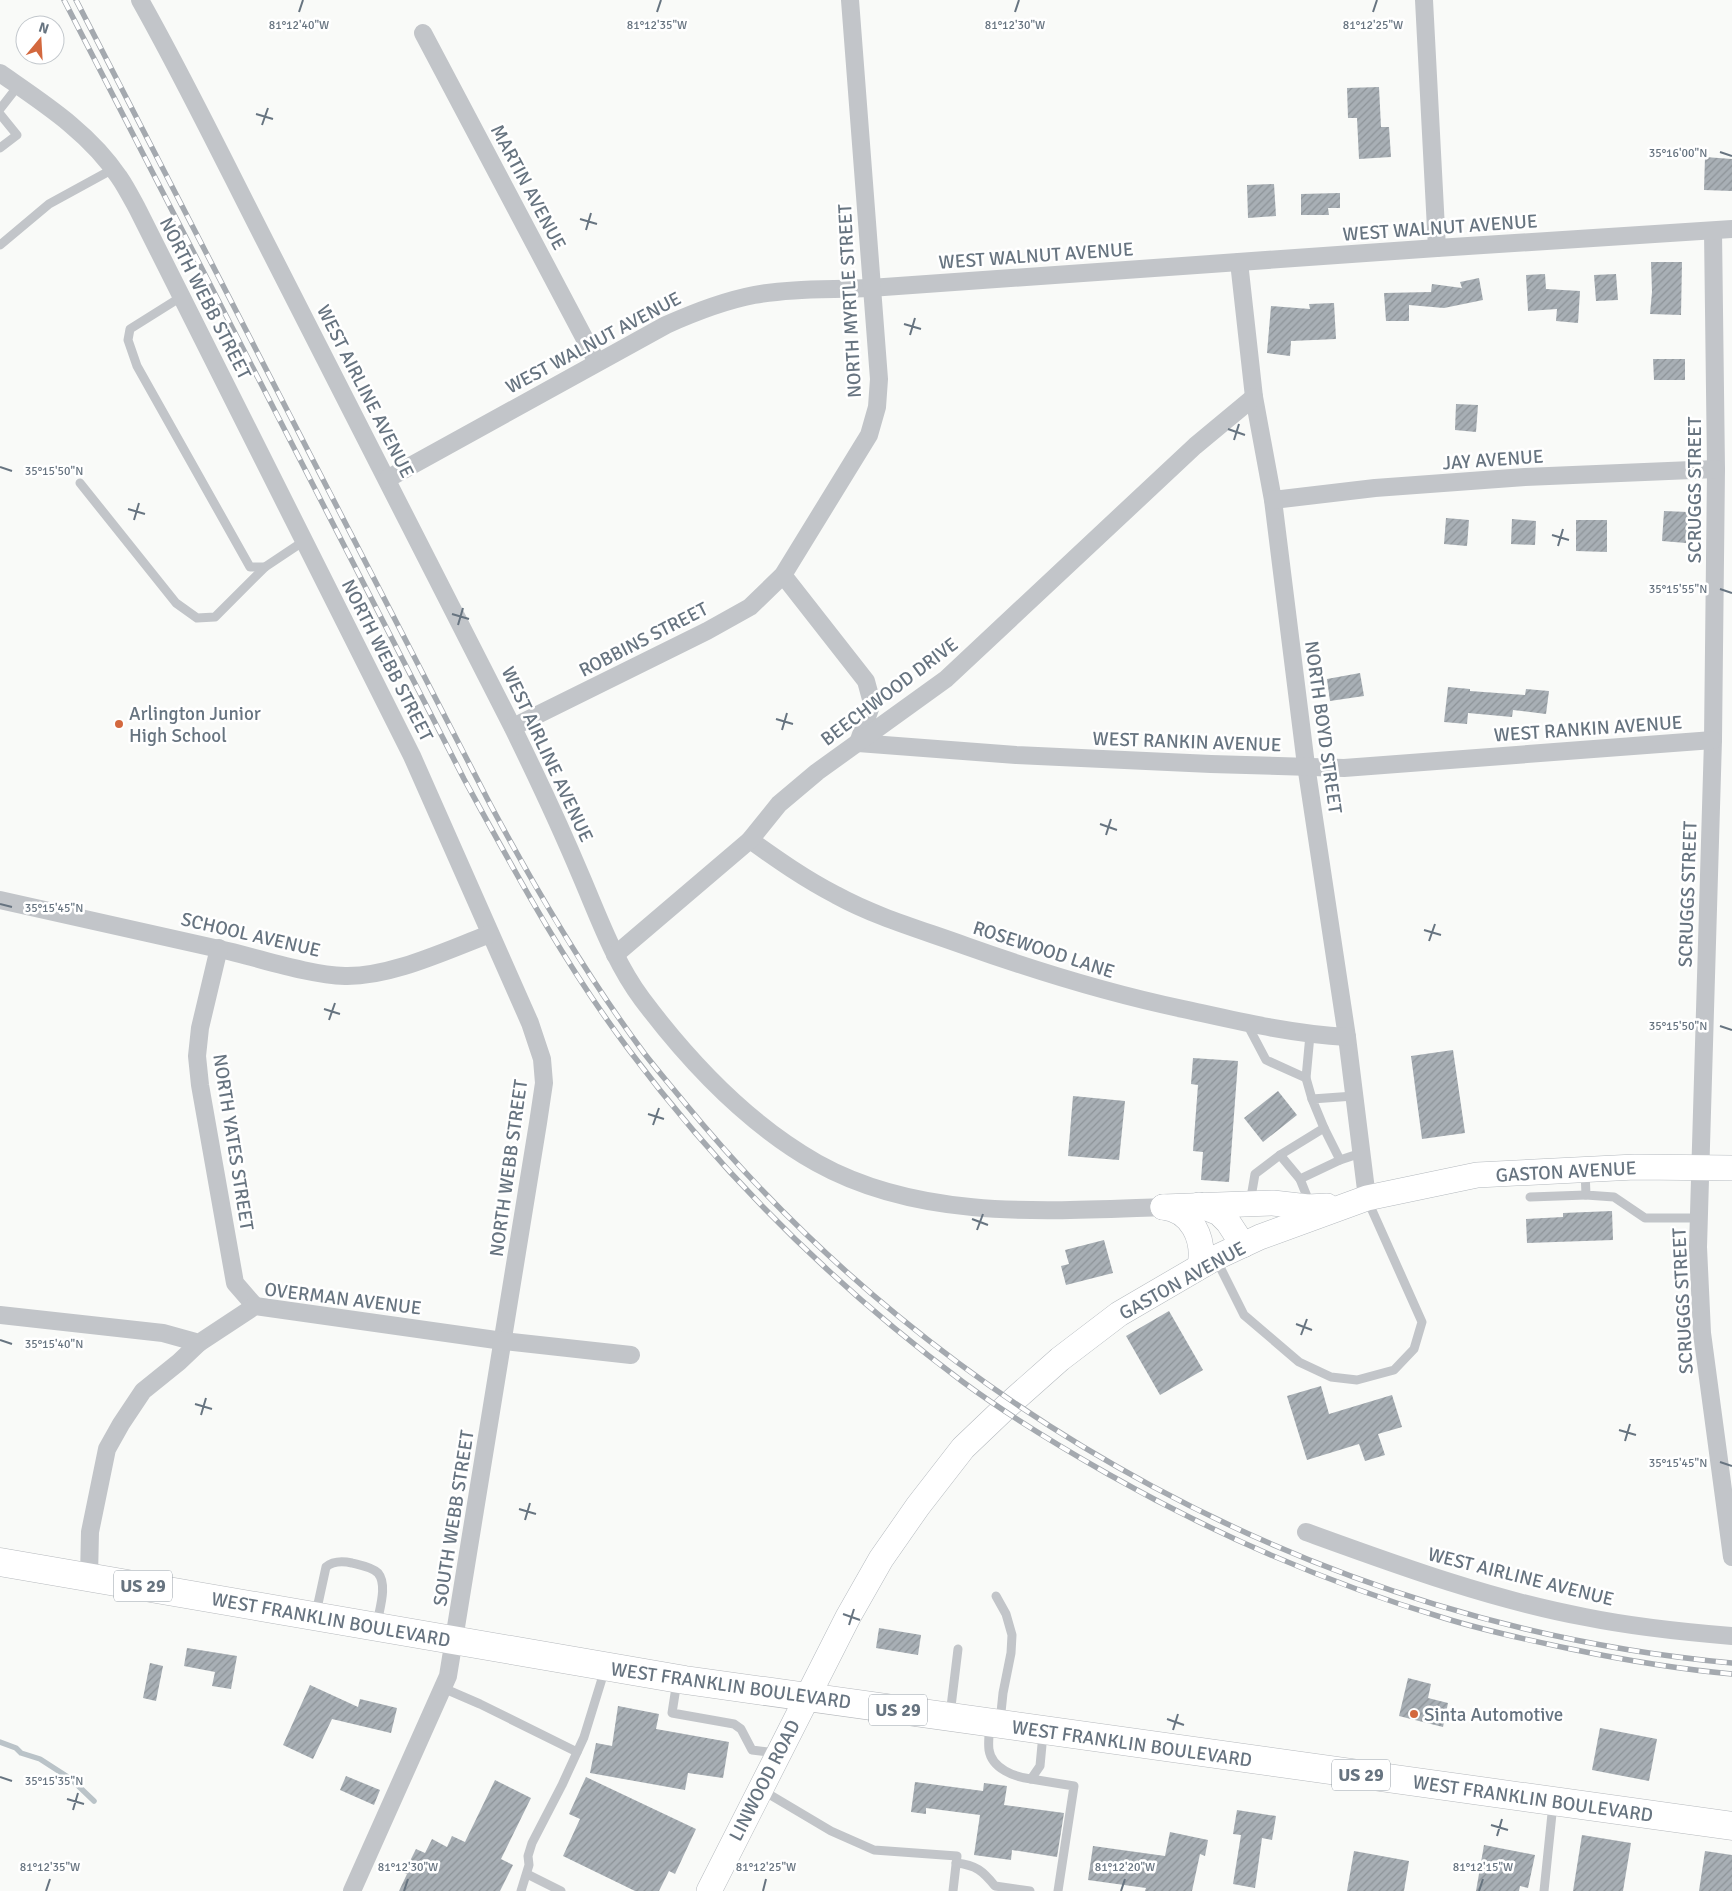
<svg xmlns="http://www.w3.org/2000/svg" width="1732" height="1891" viewBox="0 0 1732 1891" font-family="Signika,sans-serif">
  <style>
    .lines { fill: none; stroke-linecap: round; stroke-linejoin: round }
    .stream { stroke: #bac3c8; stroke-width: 5.5 }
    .building { fill: url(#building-hatch) }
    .secondary-casing { stroke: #b4b9be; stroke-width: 26 }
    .primary-casing { stroke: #b6b9bd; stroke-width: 29 }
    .service { stroke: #c2c5c9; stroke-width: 9 }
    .minor { stroke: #c2c5c9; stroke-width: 18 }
    .secondary { stroke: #fff; stroke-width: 25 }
    .primary { stroke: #fff; stroke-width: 28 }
    .rail-casing { stroke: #a4a9af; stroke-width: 5.5 }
    .rail { stroke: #fff; stroke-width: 4; stroke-dasharray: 11; stroke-linecap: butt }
    .ticks { fill: none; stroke: #677480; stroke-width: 2 }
    .poi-dot { fill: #d3683e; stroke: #fff; stroke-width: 2 }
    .labels { text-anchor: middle; stroke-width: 5; stroke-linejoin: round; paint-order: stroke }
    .shield { fill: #fff; stroke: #959ea6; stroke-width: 1 }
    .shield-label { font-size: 18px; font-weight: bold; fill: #677480 }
    .street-label { font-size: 19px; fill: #677480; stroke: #fff }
    .poi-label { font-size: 19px; fill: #677480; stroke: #fff; text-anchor: start }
    .ticks-label { font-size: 12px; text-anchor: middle; fill: #677480; stroke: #fff; stroke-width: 5; stroke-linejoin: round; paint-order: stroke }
  </style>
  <defs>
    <pattern id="building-hatch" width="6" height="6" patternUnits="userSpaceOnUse" patternTransform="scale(1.25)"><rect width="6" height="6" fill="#a8afb5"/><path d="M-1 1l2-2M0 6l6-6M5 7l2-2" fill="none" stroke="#8d9398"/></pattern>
  </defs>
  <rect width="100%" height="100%" fill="#f9faf8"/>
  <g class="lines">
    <polyline class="stream" points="0,1742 16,1748 21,1753 40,1759 71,1779 94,1801"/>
  </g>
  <g class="building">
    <polygon points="1379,87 1381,127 1389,127 1391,157 1359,159 1357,118 1348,118 1347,88"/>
    <polygon points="1705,157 1732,159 1732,191 1704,190"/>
    <polygon points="1274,184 1276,216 1248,218 1247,185"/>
    <polygon points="1340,193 1340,208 1328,208 1329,215 1301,215 1301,194"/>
    <polygon points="1651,262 1682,262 1681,315 1650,314 1652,292"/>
    <polygon points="1545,274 1546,289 1580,291 1578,323 1556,321 1557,309 1528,311 1526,275"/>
    <polygon points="1616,274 1618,300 1596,301 1594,275"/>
    <polygon points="1479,278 1483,300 1444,308 1409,305 1409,321 1386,321 1384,293 1431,292 1432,284 1462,288 1460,282"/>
    <polygon points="1334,303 1336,339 1291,341 1290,356 1267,353 1271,306 1310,309 1309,304"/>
    <polygon points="1653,359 1685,359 1685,380 1654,380"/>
    <polygon points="1456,404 1478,405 1476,432 1455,430"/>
    <polygon points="1664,511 1688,512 1686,543 1662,541"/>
    <polygon points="1446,518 1469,520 1467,546 1444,544"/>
    <polygon points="1512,519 1536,521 1535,545 1511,544"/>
    <polygon points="1576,520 1607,520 1607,552 1576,551"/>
    <polygon points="1360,673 1364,696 1330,701 1327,679"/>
    <polygon points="1448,687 1470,689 1470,691 1525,695 1526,689 1549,691 1546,714 1513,710 1512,717 1468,713 1467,724 1444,722"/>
    <polygon points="1453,1050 1465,1133 1422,1139 1411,1056"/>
    <polygon points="1193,1058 1238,1061 1229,1182 1201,1180 1203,1152 1193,1151 1198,1085 1191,1084"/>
    <polygon points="1278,1091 1297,1115 1263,1142 1244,1118"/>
    <polygon points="1073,1096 1125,1101 1119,1160 1068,1156"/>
    <polygon points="1612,1211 1613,1240 1527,1243 1526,1219 1563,1217 1563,1213"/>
    <polygon points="1104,1240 1113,1273 1066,1285 1061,1266 1069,1264 1065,1250"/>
    <polygon points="1169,1311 1203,1370 1160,1395 1126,1336"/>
    <polygon points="1321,1386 1329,1414 1392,1395 1402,1427 1378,1434 1385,1455 1365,1461 1359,1444 1307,1460 1287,1396"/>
    <polygon points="879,1628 921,1635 918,1655 876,1648"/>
    <polygon points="187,1648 237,1656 231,1689 212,1686 215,1672 184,1666"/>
    <polygon points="150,1663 163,1666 156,1701 143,1698"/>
    <polygon points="1408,1678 1431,1684 1428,1698 1448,1703 1443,1727 1399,1716"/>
    <polygon points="310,1685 358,1707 360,1699 397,1708 391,1733 332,1719 313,1759 283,1745"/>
    <polygon points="618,1706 659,1714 656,1729 729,1742 723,1778 688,1773 685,1790 590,1773 596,1743 612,1746"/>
    <polygon points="1600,1728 1657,1739 1649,1781 1592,1770"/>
    <polygon points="346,1776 380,1790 374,1805 340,1790"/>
    <polygon points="586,1777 696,1829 675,1874 669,1871 659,1891 635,1891 563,1856 580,1819 569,1814"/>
    <polygon points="495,1780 531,1798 501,1859 513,1865 500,1891 399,1891 407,1874 404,1873 416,1849 425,1853 432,1839 447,1847 452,1836 465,1842"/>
    <polygon points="915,1782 983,1791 984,1783 1007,1786 1004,1805 1064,1813 1057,1857 1012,1850 1011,1860 974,1855 980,1815 926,1808 926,1814 911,1812"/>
    <polygon points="1237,1810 1276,1816 1272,1840 1262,1838 1255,1888 1233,1884 1241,1835 1233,1834"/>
    <polygon points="1170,1832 1208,1840 1205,1856 1200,1854 1192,1891 1145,1891 1146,1888 1088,1880 1093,1846 1165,1856"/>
    <polygon points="1582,1835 1631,1843 1623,1891 1573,1891"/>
    <polygon points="1484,1845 1535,1855 1528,1888 1520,1886 1519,1891 1476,1891"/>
    <polygon points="1354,1851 1409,1861 1404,1891 1347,1891"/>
    <polygon points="1705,1851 1732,1855 1732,1891 1699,1891"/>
  </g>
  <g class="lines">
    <defs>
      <g id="secondary">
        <polyline points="1199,1205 1219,1213 1228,1222 1243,1245"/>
        <polyline points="1163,1207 1273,1203 1308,1207 1327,1206"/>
        <path d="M 1163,1207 C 1192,1210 1205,1239 1200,1266"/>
        <polyline points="709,1891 848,1617 881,1559 918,1506 963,1448 1007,1406 1060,1359 1119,1314 1215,1258 1260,1237 1367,1198 1477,1175 1635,1167 1732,1168"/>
      </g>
      <polyline id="primary" points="0,1562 685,1680 1732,1826"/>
    </defs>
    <use href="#secondary" class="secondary-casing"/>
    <use href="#primary" class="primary-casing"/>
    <g class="service">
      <polyline points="0,109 18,86"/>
      <polyline points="0,114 17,135 0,148"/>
      <polyline points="0,245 49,204 113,169"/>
      <polyline points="181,297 130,329 128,340 137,366 250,567 265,567 304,541"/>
      <polyline points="80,483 176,603 197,618 215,617 265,567"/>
      <polyline points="1247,1024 1266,1060 1306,1078"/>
      <polyline points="1310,1035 1306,1078 1312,1099"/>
      <polyline points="1280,1155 1300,1179 1340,1160 1324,1128"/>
      <polyline points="1340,1160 1361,1153"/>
      <polyline points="1585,1171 1586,1195 1614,1197 1645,1218 1699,1218"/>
      <polyline points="1300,1179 1310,1204"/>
      <polyline points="1530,1197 1586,1195"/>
      <polyline points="1250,1203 1255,1174 1280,1155 1324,1128 1312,1099 1354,1096"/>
      <polyline points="1216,1259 1244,1315 1299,1362 1331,1377 1357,1380 1394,1370 1414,1349 1422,1322 1367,1199"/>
      <polyline points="996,1596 1006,1614 1012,1635 1011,1653 1003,1693 1000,1722"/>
      <path d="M 316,1613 L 326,1567 C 333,1561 343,1561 352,1563 C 360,1565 372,1567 378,1573 C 388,1585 379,1610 377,1624"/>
      <polyline points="677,1681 672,1713 734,1724 741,1729 752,1750 777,1753"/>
      <polyline points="443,1688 480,1704 577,1752"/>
      <polyline points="950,1715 958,1649"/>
      <path d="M 990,1726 C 989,1734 988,1742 989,1750 C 992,1769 1015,1777 1031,1779 L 1040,1766 L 1043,1734"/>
      <polyline points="1031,1779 1074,1786 1058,1891"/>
      <polyline points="762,1790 831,1831 874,1850 957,1856 953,1891"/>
      <path d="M 956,1863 C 976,1865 983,1871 995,1886 L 1030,1891"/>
      <polyline points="527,1874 561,1891"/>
      <polyline points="521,1891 529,1865 528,1856 532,1843 562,1785 584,1737 605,1669"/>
      <polyline points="1544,1891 1553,1804"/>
    </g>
    <g class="minor">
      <path d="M 140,0 C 185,80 225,163 267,245 C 350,405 432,566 513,728 C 537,777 560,826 581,876 C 599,918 615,963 642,999 C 690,1063 748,1124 817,1163 C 921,1221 1048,1211 1163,1207"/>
      <polyline points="1424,0 1437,248"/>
      <polyline points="423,33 597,362"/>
      <path d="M 0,73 C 43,103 89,132 119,177 C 126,187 132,199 138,210 L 412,756 L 530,1023 L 542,1059 L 544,1083 L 538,1123 L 448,1676 L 352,1891"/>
      <polyline points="1713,231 1716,469 1713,740 1698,1247 1702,1333 1732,1557"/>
      <polyline points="1239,262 1254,397 1273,500 1306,765 1347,1037 1367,1198"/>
      <path d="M 387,479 L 666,325 C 695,312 723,301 754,295 C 792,288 832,290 870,288 L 1437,248 L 1732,229"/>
      <polyline points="1273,500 1375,488 1525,477 1716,469"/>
      <polyline points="783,575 866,681 872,703 858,743 1016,755 1211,764 1344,768 1713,740"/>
      <polyline points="513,727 707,631 750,607 783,575 869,435 877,407 879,379 850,0"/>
      <path d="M 750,840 C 778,860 805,879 836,895 C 876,917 922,930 966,946 C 1039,972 1107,993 1183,1009 C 1238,1021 1291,1034 1347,1037"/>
      <path d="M 0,900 C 73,916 146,932 219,949 C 257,957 307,975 345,976 C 391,977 447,950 490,934"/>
      <polyline points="219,948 200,1028 197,1056 200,1085 235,1283 255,1306"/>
      <polyline points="615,955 750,840 779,804 817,772 946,679 1195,446 1254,397"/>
      <polyline points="0,1315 163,1333 199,1343 255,1306 503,1341 631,1355"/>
      <path d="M 1306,1532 C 1397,1565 1489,1599 1585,1617 C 1634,1627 1683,1632 1732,1636"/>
      <polyline points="89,1577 90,1532 107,1449 121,1424 143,1391 179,1362 199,1343"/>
    </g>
    <use href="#secondary" class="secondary"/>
    <use href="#primary" class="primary"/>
    <defs>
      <g id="rail">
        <path d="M 64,0 L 464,779 C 515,872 565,965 629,1050 C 723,1176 837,1288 963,1382 C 1009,1416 1059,1446 1108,1474 C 1214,1534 1327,1583 1444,1618 C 1486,1631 1528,1640 1571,1649 C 1624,1660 1678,1669 1732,1674"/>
        <path d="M 76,0 L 490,804 C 536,890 586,975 644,1053 C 657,1070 671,1086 684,1102 C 941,1416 1327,1626 1732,1663"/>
      </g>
    </defs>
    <use href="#rail" class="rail-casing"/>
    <use href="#rail" class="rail"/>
  </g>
  <path class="ticks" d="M 299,12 L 303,0M 657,12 L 661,0M 1015,12 L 1019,0M 1373,12 L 1377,0M 256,114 L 273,119M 262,125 L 268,108M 1720,152 L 1732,156M 580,219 L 597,224M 586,230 L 591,213M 904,324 L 921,329M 910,335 L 915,318M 1228,429 L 1245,435M 1234,440 L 1239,424M 0,467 L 12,471M 128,509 L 145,514M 134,520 L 139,503M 1552,535 L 1569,540M 1558,546 L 1563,529M 1720,589 L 1732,593M 452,614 L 469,619M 458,625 L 463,608M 776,719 L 793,724M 782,730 L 787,713M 1100,824 L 1117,830M 1106,835 L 1111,819M 0,904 L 12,907M 1424,930 L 1441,935M 1429,941 L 1435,924M 324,1009 L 340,1014M 329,1020 L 335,1003M 1720,1026 L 1732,1030M 648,1114 L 664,1119M 653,1125 L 659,1108M 972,1219 L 988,1225M 977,1230 L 983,1214M 1296,1324 L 1312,1330M 1301,1335 L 1307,1319M 0,1340 L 12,1344M 195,1404 L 212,1409M 201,1415 L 206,1398M 1619,1430 L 1636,1435M 1625,1441 L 1630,1424M 1720,1462 L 1732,1466M 519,1509 L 536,1514M 525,1520 L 530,1503M 843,1614 L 860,1620M 849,1625 L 854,1609M 1167,1719 L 1184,1725M 1173,1730 L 1178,1714M 0,1777 L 12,1781M 67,1799 L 84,1804M 73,1810 L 78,1793M 1491,1825 L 1508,1830M 1497,1836 L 1502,1819M 46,1891 L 50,1879M 404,1891 L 408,1879M 763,1891 L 766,1879M 1121,1891 L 1125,1879M 1479,1891 L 1483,1879"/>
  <g class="poi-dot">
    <circle cx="119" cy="724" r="5"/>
    <circle cx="1414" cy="1714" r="5"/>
  </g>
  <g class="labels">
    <g class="shield">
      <rect x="114" y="1570.5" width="58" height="31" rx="4"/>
      <rect x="869" y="1694.5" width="58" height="31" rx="4"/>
      <rect x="1332" y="1759.5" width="58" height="31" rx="4"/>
    </g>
    <g class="shield-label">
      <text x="143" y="1592">US 29</text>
      <text x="898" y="1716">US 29</text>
      <text x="1361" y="1781">US 29</text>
    </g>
    <g class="street-label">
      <text transform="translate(529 187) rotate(62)" y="7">MARTIN AVENUE</text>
      <text transform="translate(1440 227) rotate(-4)" y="7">WEST WALNUT AVENUE</text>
      <text transform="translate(1036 255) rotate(-4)" y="7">WEST WALNUT AVENUE</text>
      <text transform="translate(206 298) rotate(63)" y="7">NORTH WEBB STREET</text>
      <text transform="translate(849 301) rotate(-93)" y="7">NORTH MYRTLE STREET</text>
      <text transform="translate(593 342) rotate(-28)" y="7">WEST WALNUT AVENUE</text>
      <text transform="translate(366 391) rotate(63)" y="7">WEST AIRLINE AVENUE</text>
      <text transform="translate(1493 459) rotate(-4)" y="7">JAY AVENUE</text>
      <text transform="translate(1694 490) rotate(-90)" y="7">SCRUGGS STREET</text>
      <text transform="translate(643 639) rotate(-27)" y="7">ROBBINS STREET</text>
      <text transform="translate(388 660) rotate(63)" y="7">NORTH WEBB STREET</text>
      <text transform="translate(889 691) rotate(-37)" y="7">BEECHWOOD DRIVE</text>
      <text transform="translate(1324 727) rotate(82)" y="7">NORTH BOYD STREET</text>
      <text transform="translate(1588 728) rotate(-4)" y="7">WEST RANKIN AVENUE</text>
      <text transform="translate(1187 741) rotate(2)" y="7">WEST RANKIN AVENUE</text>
      <text transform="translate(548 754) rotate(65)" y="7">WEST AIRLINE AVENUE</text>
      <text transform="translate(1687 894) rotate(-88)" y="7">SCRUGGS STREET</text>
      <text transform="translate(251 934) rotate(13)" y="7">SCHOOL AVENUE</text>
      <text transform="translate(1044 949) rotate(18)" y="7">ROSEWOOD LANE</text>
      <text transform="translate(234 1142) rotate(81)" y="7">NORTH YATES STREET</text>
      <text transform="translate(508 1168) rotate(-82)" y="7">NORTH WEBB STREET</text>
      <text transform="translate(1566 1171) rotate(-3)" y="7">GASTON AVENUE</text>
      <text transform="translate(1182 1280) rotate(-29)" y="7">GASTON AVENUE</text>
      <text transform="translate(343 1298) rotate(7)" y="7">OVERMAN AVENUE</text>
      <text transform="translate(1682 1301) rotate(-93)" y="7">SCRUGGS STREET</text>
      <text transform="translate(453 1518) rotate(-81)" y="7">SOUTH WEBB STREET</text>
      <text transform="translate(1521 1576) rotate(14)" y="7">WEST AIRLINE AVENUE</text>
      <text transform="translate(331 1619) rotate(10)" y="7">WEST FRANKLIN BOULEVARD</text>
      <text transform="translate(731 1685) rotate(8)" y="7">WEST FRANKLIN BOULEVARD</text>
      <text transform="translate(1132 1743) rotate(8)" y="7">WEST FRANKLIN BOULEVARD</text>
      <text transform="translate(764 1780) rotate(-63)" y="7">LINWOOD ROAD</text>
      <text transform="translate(1533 1798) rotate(8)" y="7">WEST FRANKLIN BOULEVARD</text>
    </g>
    <g class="poi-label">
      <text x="129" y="720">Arlington Junior<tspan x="129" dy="22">High School</tspan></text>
      <text x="1424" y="1721">Sinta Automotive</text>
    </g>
  </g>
  <g class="ticks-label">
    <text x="299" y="29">81°12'40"W</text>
    <text x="657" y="29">81°12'35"W</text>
    <text x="1015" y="29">81°12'30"W</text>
    <text x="1373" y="29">81°12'25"W</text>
    <text x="1678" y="157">35°16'00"N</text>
    <text x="54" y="475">35°15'50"N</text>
    <text x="1678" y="593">35°15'55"N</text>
    <text x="54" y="912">35°15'45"N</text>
    <text x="1678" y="1030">35°15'50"N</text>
    <text x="54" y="1348">35°15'40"N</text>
    <text x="1678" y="1467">35°15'45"N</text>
    <text x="54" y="1785">35°15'35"N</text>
    <text x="50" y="1871">81°12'35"W</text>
    <text x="408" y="1871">81°12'30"W</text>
    <text x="766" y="1871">81°12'25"W</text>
    <text x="1125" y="1871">81°12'20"W</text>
    <text x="1483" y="1871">81°12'15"W</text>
  </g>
  <g transform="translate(40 40) rotate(18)"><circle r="24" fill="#ffffff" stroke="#c2c7cc"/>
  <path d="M0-4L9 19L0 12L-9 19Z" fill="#d3683e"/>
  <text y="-8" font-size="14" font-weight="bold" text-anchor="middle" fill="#677480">N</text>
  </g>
</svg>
